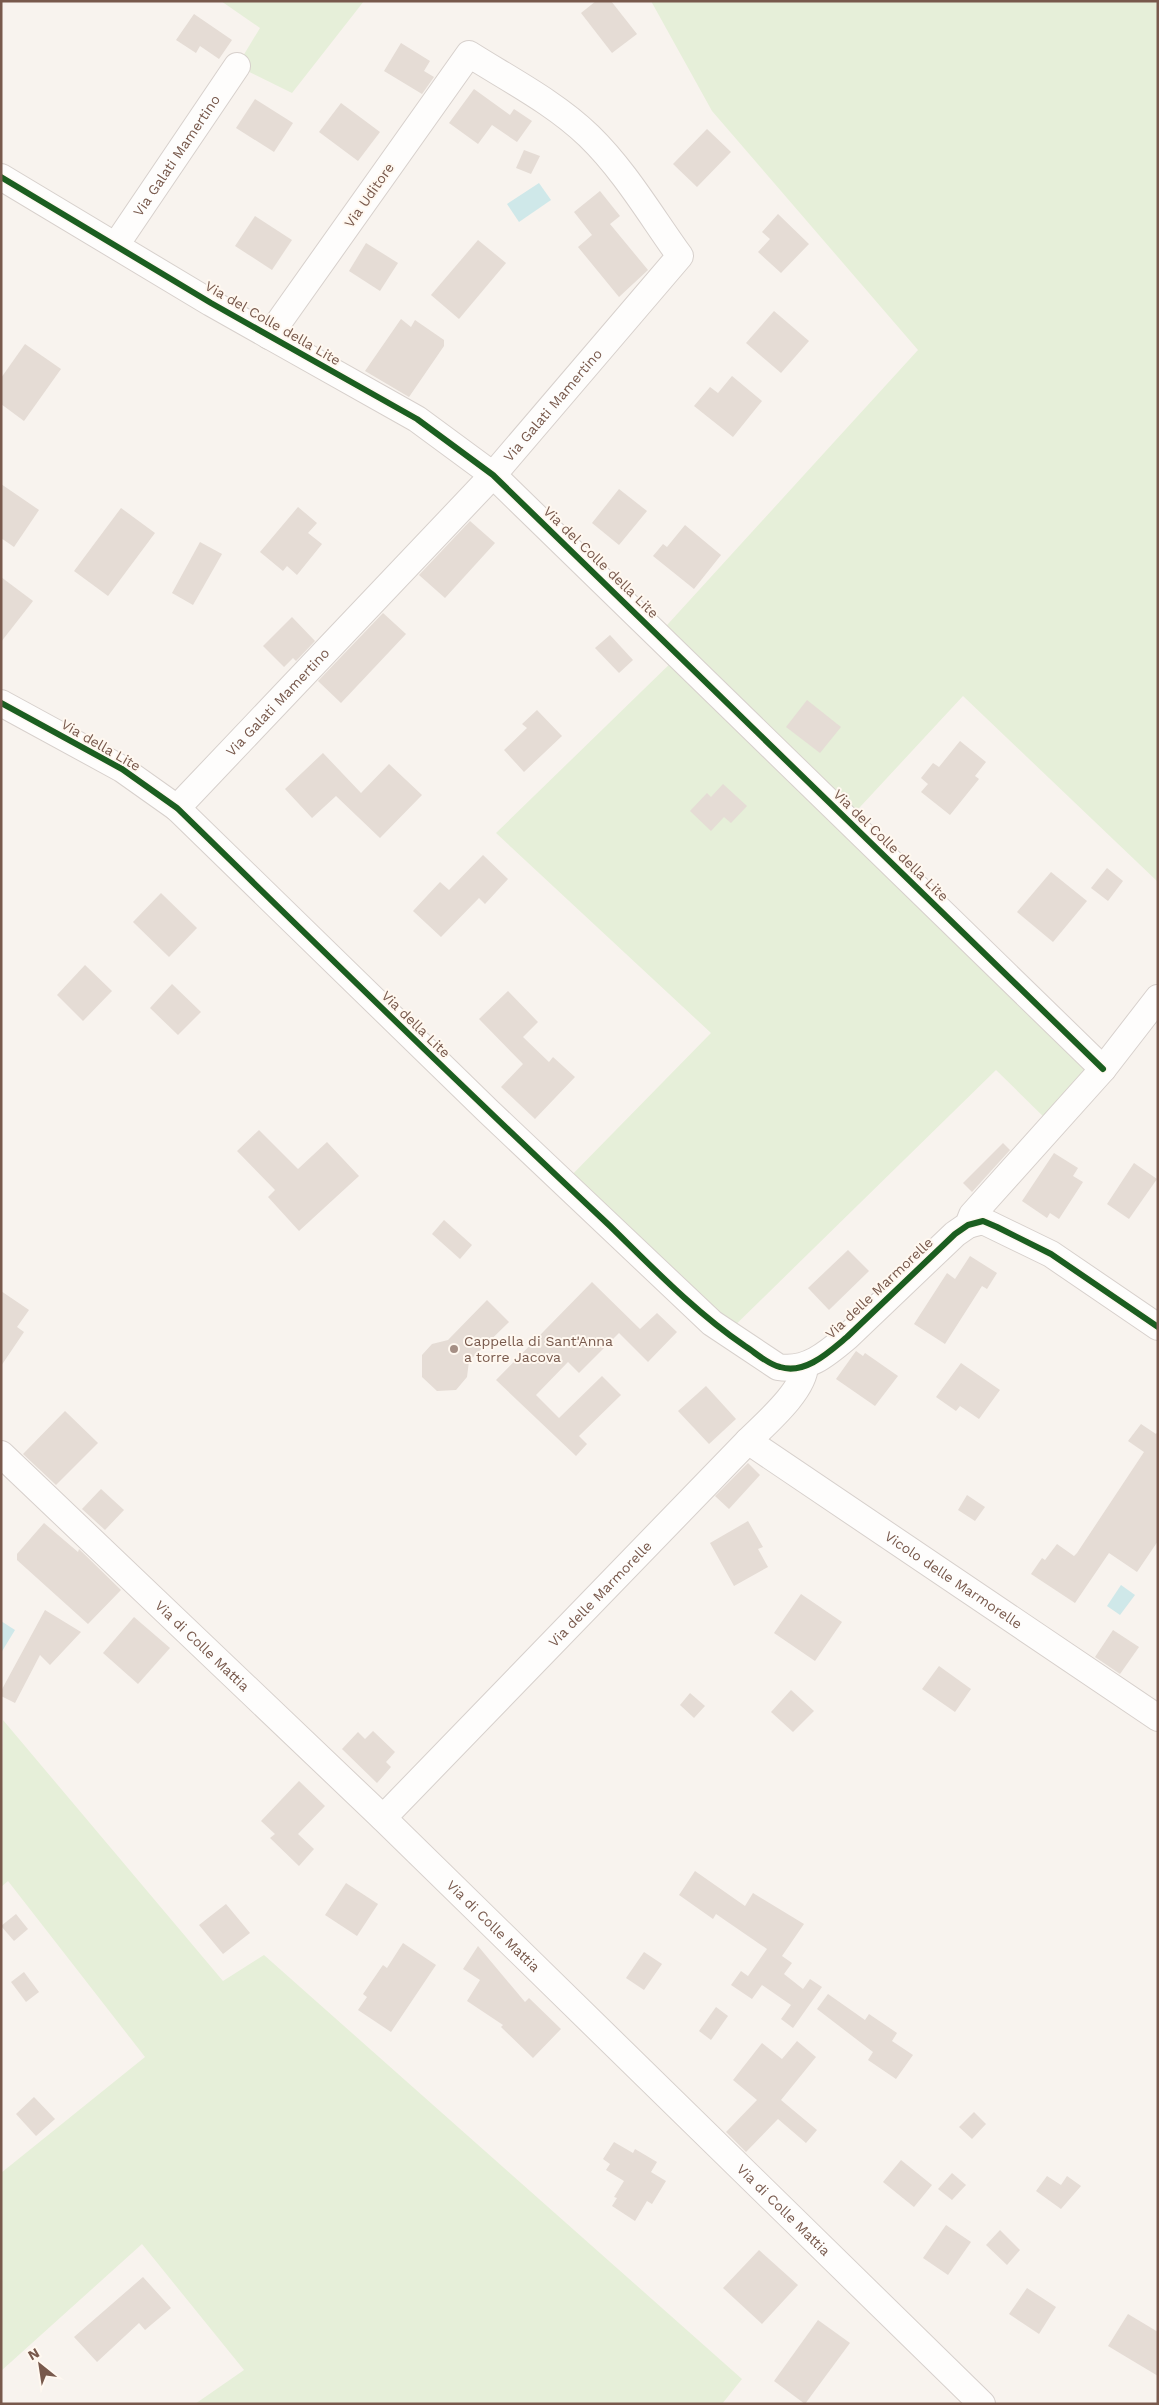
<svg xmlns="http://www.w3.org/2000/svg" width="1159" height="2405" viewBox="0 0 1159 2405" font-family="'Work Sans',sans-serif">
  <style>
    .green { fill: #e6efd9 }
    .water { fill: #cfe8e9 }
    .building { fill: #e5dcd5 }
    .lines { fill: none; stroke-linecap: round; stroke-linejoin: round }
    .minor-casing { stroke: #d7d0cc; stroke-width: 28 }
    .minor { stroke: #fefdfc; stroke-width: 26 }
    .cycleway-casing { stroke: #fff8f0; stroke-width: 9 }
    .cycleway { stroke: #1b5e20; stroke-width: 6 }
    .poi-dot { fill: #a58f85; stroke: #fff8f0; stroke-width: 2 }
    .labels { text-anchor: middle; stroke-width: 4; stroke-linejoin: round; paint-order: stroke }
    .street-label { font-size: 14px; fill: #78594c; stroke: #fff8f0 }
    .poi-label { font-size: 14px; fill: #78594c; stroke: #fff8f0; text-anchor: start }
  </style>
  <rect width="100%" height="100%" fill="#f8f3ee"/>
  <g class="green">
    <polygon points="221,1 364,1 292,93 237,66 260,28"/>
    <polygon points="651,1 1158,1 1158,882 963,696 848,820 1103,1069 1053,1126 996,1070 720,1340 564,1183 711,1033 496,833 679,655 658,635 918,350 712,111"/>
    <polygon points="3,1720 223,1981 264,1955 742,2379 722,2404 195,2404 244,2370 142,2244 1,2371 1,2173 145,2057 8,1881 1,1887"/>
  </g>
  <g class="water">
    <polygon points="539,183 551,200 519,222 507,204"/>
    <polygon points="1121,1585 1135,1595 1120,1615 1107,1606"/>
    <polygon points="1,1621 15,1630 1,1653"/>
  </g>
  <g class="building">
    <polygon points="596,1 611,1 637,34 612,53 581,13"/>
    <polygon points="194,14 232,40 219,59 200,46 196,53 176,40"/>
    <polygon points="401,43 430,61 424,71 434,77 422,94 384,71"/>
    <polygon points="474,89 510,115 514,109 532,121 517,142 492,125 478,144 449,123"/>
    <polygon points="255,99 293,123 274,152 236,128"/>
    <polygon points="341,103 380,132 358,161 319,132"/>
    <polygon points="707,129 731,152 697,187 673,164"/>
    <polygon points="524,150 540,156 531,174 516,168"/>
    <polygon points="600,191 620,216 610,224 648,270 619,297 578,247 592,235 574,212"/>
    <polygon points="778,214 809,244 781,273 758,252 770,239 762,232"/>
    <polygon points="255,216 292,240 272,270 235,246"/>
    <polygon points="478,240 506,263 459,319 431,295"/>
    <polygon points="366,243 398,263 380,291 349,271"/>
    <polygon points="774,311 809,341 781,373 746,343"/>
    <polygon points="401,319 411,327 415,320 444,340 444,346 409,397 365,371"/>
    <polygon points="25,344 61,369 24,421 1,404 1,378"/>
    <polygon points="732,376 762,401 733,437 694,406 710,387 718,393"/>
    <polygon points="1,484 39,510 14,547 1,538"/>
    <polygon points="619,489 647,511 619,545 592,523"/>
    <polygon points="298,507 317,523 308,533 322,544 297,575 287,566 283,571 260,552"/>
    <polygon points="121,508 155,533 108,596 74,571"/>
    <polygon points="470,521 495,543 445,598 419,575"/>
    <polygon points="685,525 721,555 694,589 653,556 663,544 667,547"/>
    <polygon points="200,542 222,554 193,605 172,593"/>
    <polygon points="1,577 33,601 1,642"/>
    <polygon points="383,613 406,634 341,703 318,681"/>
    <polygon points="292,617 315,641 296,661 293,658 284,667 263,646"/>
    <polygon points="610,635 633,660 619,673 595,648"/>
    <polygon points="807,700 841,727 820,753 786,727"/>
    <polygon points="537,710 562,736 524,772 504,750 527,728 522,724"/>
    <polygon points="960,741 986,762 975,776 979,779 950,815 921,792 928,784 921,778 933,763 939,767"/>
    <polygon points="323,753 361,793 389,764 422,795 380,838 336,796 312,818 285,789"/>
    <polygon points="723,784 747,806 731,823 724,817 711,831 690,811 707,793 711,797"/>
    <polygon points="483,855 508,879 485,904 479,898 441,937 413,911 440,882 449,890"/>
    <polygon points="1107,868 1123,881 1108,901 1091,888"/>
    <polygon points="1051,872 1087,901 1053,942 1017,912"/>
    <polygon points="161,893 197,928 169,957 133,922"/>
    <polygon points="85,965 112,991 83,1021 57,995"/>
    <polygon points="172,984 201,1012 178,1035 150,1008"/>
    <polygon points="508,991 538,1022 523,1037 549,1062 553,1057 575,1077 535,1119 501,1087 523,1064 479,1019"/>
    <polygon points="259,1130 298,1169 327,1142 359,1176 299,1231 268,1197 275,1190 237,1151"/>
    <polygon points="1003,1143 1010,1150 972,1192 963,1183"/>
    <polygon points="1054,1153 1078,1168 1073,1176 1083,1182 1059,1219 1050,1213 1047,1218 1022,1201"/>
    <polygon points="1134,1163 1157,1179 1129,1219 1107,1204"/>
    <polygon points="444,1220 472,1245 460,1259 432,1234"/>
    <polygon points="848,1250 869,1271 829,1310 808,1288"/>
    <polygon points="970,1256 997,1273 987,1289 982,1286 945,1344 914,1324 947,1273 955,1279"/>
    <polygon points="592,1282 640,1329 657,1313 677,1332 648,1362 619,1333 579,1373 568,1362 536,1395 559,1418 602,1376 621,1395 579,1436 587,1444 576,1456 496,1380"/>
    <polygon points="1,1291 29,1310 17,1327 24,1332 1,1366"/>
    <polygon points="487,1300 509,1322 469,1361 467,1377 456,1390 437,1391 422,1377 422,1355 432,1344 448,1340"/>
    <polygon points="856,1351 863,1356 865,1353 898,1376 875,1406 836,1379"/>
    <polygon points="961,1363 1000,1390 979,1419 960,1406 956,1411 936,1397"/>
    <polygon points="706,1386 736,1419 709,1444 678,1411"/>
    <polygon points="65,1411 98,1443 56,1485 23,1454"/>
    <polygon points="1141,1424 1156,1434 1158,1431 1158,1541 1137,1572 1109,1553 1075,1603 1031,1574 1042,1558 1045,1560 1057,1544 1074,1556 1077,1553 1144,1452 1128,1441"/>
    <polygon points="748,1463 760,1475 729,1509 715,1496"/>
    <polygon points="101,1489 124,1510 105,1530 82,1509"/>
    <polygon points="967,1495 985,1507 975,1521 958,1510"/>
    <polygon points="748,1521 763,1547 758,1549 768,1567 734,1586 710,1543"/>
    <polygon points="44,1523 78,1552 79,1549 121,1590 88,1624 17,1560 17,1554"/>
    <polygon points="801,1594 842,1622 815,1661 774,1633"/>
    <polygon points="45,1610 81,1632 50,1665 40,1655 15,1703 1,1696 1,1691"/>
    <polygon points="134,1617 170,1648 138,1684 103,1653"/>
    <polygon points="1113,1630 1139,1647 1120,1674 1095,1657"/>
    <polygon points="939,1666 971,1689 955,1712 922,1689"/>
    <polygon points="791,1690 814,1711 793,1732 771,1712"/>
    <polygon points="690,1693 705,1706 694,1718 680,1705"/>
    <polygon points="373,1731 395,1752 386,1762 391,1767 377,1783 342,1749 358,1732 365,1739"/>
    <polygon points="299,1781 325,1806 298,1834 314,1849 299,1866 270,1838 275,1834 261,1821"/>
    <polygon points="695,1871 745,1906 753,1893 804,1924 782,1956 792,1963 784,1974 803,1989 810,1979 822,1987 793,2028 781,2019 791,2005 762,1985 752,1999 731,1985 741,1971 748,1976 767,1949 716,1914 713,1919 679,1895"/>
    <polygon points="346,1883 378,1904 357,1936 325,1915"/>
    <polygon points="226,1904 250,1933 223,1954 199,1925"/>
    <polygon points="16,1914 28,1929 14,1941 1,1926"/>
    <polygon points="403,1943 436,1965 391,2032 358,2010 367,1997 363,1994 383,1965 387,1968"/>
    <polygon points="478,1946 525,2002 529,1998 561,2029 533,2058 501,2027 503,2025 467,2001 480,1980 463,1969"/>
    <polygon points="644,1952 662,1964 644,1990 626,1978"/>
    <polygon points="24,1972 39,1992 26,2002 11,1982"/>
    <polygon points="828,1994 865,2020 869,2014 897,2033 892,2041 913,2055 896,2079 868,2060 873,2052 817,2009"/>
    <polygon points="716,2007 728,2016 711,2040 699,2031"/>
    <polygon points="797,2041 816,2057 781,2100 817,2130 806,2143 778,2119 746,2152 726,2132 757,2100 733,2080 762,2043 782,2059"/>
    <polygon points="34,2097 55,2119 36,2136 16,2114"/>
    <polygon points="974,2112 986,2124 972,2139 959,2127"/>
    <polygon points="614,2142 633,2153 635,2149 657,2162 651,2172 666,2181 652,2204 647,2201 635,2221 612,2206 617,2198 614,2197 624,2181 606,2170 610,2164 603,2159"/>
    <polygon points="901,2160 932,2185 914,2207 883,2182"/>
    <polygon points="952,2173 966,2185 952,2200 938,2189"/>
    <polygon points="1047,2176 1061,2185 1067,2176 1081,2186 1061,2209 1036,2191"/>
    <polygon points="946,2225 971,2242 948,2275 923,2258"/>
    <polygon points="1000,2230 1020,2250 1007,2265 986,2245"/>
    <polygon points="759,2250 798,2285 762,2324 723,2288"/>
    <polygon points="143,2277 171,2308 145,2330 139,2323 97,2362 74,2337"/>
    <polygon points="1027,2288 1056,2307 1039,2334 1009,2314"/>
    <polygon points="1128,2314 1158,2332 1158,2376 1108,2346"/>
    <polygon points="818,2320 850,2343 805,2404 774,2381"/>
  </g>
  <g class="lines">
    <defs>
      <g id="minor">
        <polyline points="1,177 211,303 417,419 493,475 1103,1069"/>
        <path id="s1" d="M 116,245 L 237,66"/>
        <path d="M 1,703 L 122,769 L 177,808 L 488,1111 L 712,1323 L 778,1367 C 806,1372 827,1354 847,1337 L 955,1234 L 968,1225 L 972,1215 L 1103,1069 L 1158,998"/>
        <path id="s2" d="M 177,808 L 493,475 L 680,256 C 651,216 625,171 589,136 C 555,103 510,80 469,54 L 269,336"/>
        <polyline points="968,1225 983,1221 1051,1254 1158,1327"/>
        <path id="s3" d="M 748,1441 L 1158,1718"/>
        <path id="s4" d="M 1,1454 L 383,1818 L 982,2404"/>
        <path id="s5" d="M 383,1818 L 748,1441 C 766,1423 804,1391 805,1366"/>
      </g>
    </defs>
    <use href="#minor" class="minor-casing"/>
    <use href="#minor" class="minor"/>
    <defs>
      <g id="cycleway">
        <polyline points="1,177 211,303 417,419 493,475 1103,1069"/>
        <path d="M 1,703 L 122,769 L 177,808 C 320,948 464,1089 610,1226 C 653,1268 695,1312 745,1346 C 756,1353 767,1364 780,1367 C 805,1375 829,1352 847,1337 L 955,1234 L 968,1225 L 983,1221 L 997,1227 L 1051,1254 L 1158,1327"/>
      </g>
    </defs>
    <use href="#cycleway" class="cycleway-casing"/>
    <use href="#cycleway" class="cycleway"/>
  </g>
  <circle class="poi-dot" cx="454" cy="1349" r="5"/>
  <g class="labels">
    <g class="street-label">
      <text dy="5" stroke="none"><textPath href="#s1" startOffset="108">Via Galati Mamertino</textPath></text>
      <text transform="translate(369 195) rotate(-55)" y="5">Via Uditore</text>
      <text transform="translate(273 323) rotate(30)" y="5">Via del Colle della Lite</text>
      <text dy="5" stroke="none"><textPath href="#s2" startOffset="551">Via Galati Mamertino</textPath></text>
      <text transform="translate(601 562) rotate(44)" y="5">Via del Colle della Lite</text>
      <text dy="5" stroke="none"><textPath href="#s2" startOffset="146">Via Galati Mamertino</textPath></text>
      <text transform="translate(101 745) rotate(30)" y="5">Via della Lite</text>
      <text transform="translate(891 845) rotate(44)" y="5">Via del Colle della Lite</text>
      <text transform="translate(416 1024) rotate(44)" y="5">Via della Lite</text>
      <text transform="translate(879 1288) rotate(-43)" y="5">Via delle Marmorelle</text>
      <text dy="5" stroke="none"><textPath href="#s3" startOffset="248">Vicolo delle Marmorelle</textPath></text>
      <text dy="5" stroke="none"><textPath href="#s5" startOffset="312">Via delle Marmorelle</textPath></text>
      <text dy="5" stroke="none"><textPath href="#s4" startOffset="278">Via di Colle Mattia</textPath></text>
      <text dy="5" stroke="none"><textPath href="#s4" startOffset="682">Via di Colle Mattia</textPath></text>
      <text dy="5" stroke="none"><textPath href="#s4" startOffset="1088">Via di Colle Mattia</textPath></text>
    </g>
    <g class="poi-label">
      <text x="464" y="1346">Cappella di Sant'Anna<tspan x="464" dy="16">a torre Jacova</tspan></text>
    </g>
  </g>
  <rect width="1159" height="2405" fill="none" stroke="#78594c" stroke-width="5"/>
  <g transform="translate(40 2365) rotate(330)" stroke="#fff8f0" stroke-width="4" paint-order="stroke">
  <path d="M0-4L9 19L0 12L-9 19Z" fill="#78594c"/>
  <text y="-8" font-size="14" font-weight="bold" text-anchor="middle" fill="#78594c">N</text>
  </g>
</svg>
